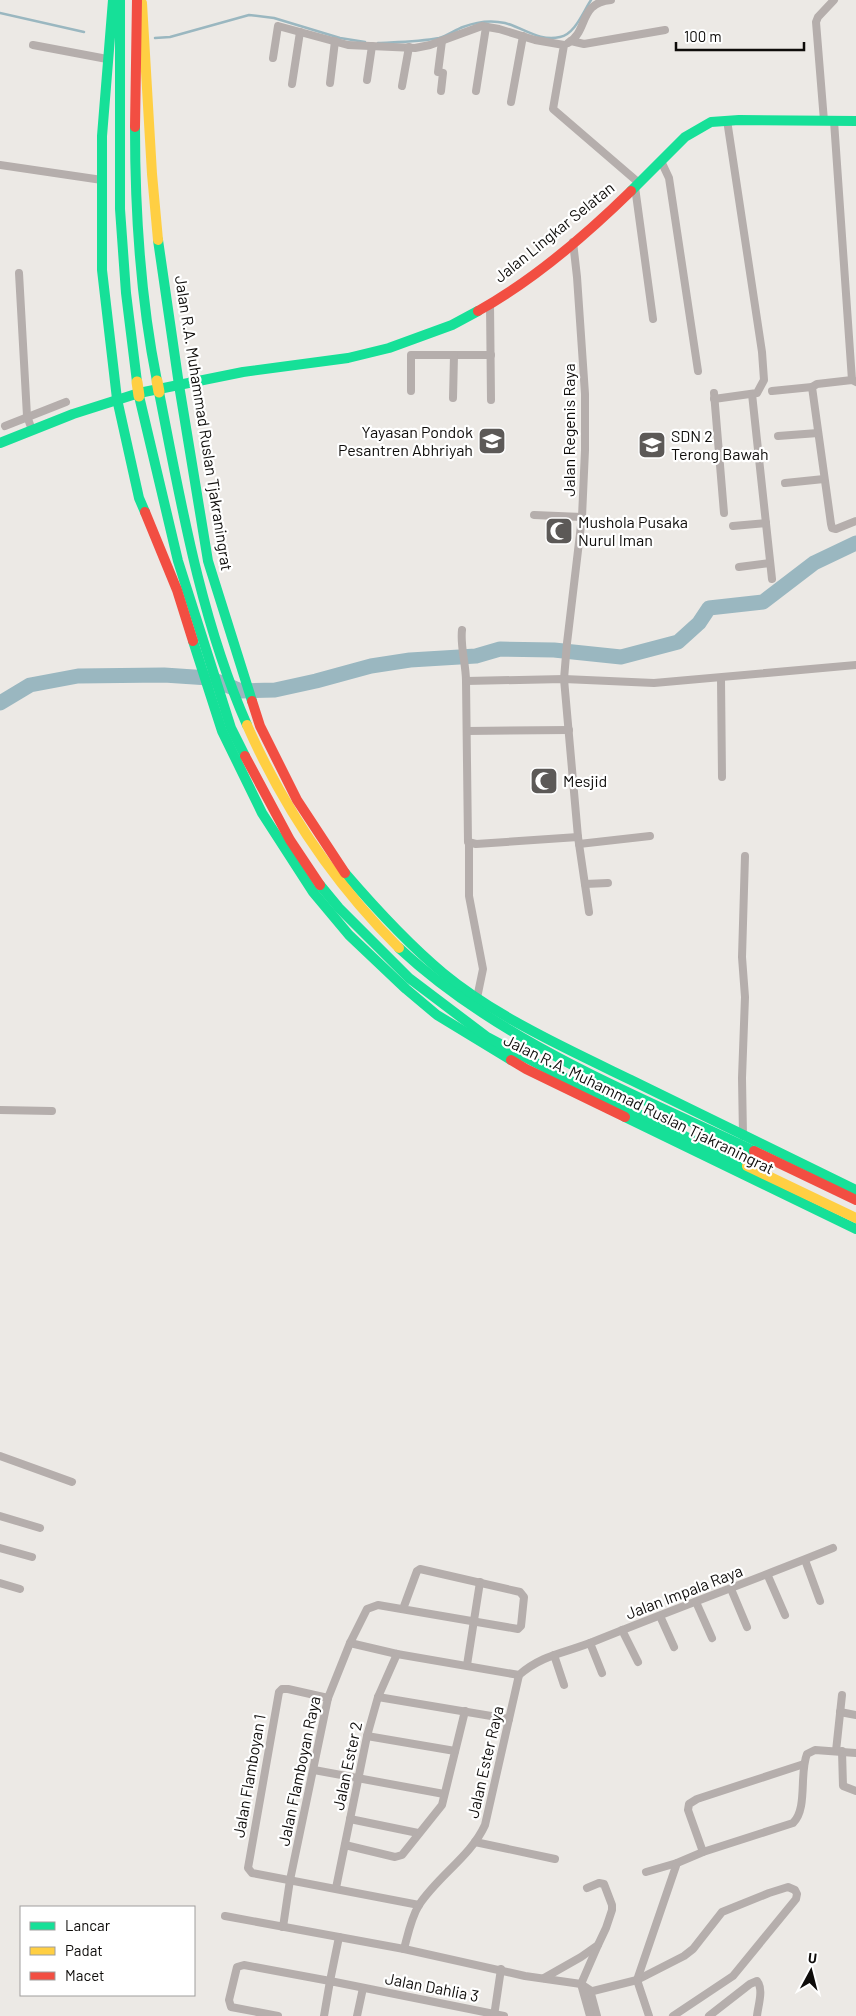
<svg xmlns="http://www.w3.org/2000/svg" width="856" height="2016" viewBox="0 0 856 2016" font-family="Barlow,sans-serif">
  <style>
    .lines { fill: none; stroke-linecap: round; stroke-linejoin: round }
    .stream { stroke: #9ab7c0; stroke-width: 2.5 }
    .river { stroke: #9ab7c0; stroke-width: 15 }
    .street { stroke: #b5aeac; stroke-width: 8 }
    .fast { stroke: #16e098; stroke-width: 10 }
    .slow { stroke: #ffcf43; stroke-width: 10 }
    .jam { stroke: #f24e42; stroke-width: 10 }
    .slow-bridge { stroke: #ffcf43; stroke-width: 11 }
    .labels { text-anchor: middle; stroke-width: 4.5; stroke-linejoin: round; paint-order: stroke }
    .street-label { font-size: 16px; fill: #0e0c0a; stroke: #fff }
    .poi-label { font-size: 16px; fill: #0e0c0a; stroke: #fff; text-anchor: start }
  </style>
  <rect width="100%" height="100%" fill="#ece9e5"/>
  <g class="lines">
    <g class="stream">
      <polyline points="0,13 84,32"/>
      <polyline points="155,38 170,37 249,15 274,18 340,38 365,42"/>
      <path d="M 378,43 C 398,42 418,42 439,38 C 447,36 455,30 463,27 C 476,22 492,20 505,23 C 524,28 539,42 560,37 C 575,34 583,12 591,0"/>
    </g>
    <polyline class="river" points="0,703 30,685 78,676 164,675 209,678 241,691 275,690 316,681 371,666 410,660 476,656 500,649 554,650 621,657 678,642 699,623 709,608 763,602 814,563 856,543"/>
    <g class="street">
      <polyline points="571,41 584,44 665,30"/>
      <path d="M 568,43 C 589,31 578,3 611,0"/>
      <polyline points="33,45 107,59"/>
      <polyline points="273,58 278,26 348,45 415,48 430,45 482,26 499,29 535,40 564,45 553,109 639,183"/>
      <polyline points="367,80 372,46"/>
      <polyline points="330,83 335,41"/>
      <polyline points="292,84 300,32"/>
      <polyline points="402,86 409,47"/>
      <polyline points="441,91 443,73 438,72 442,41"/>
      <polyline points="476,91 486,27"/>
      <polyline points="511,102 523,36"/>
      <polyline points="824,121 816,22 818,17 834,0"/>
      <polyline points="834,121 852,380"/>
      <polyline points="661,161 669,178 698,371"/>
      <polyline points="0,165 102,180"/>
      <polyline points="635,187 653,319"/>
      <polyline points="573,242 577,277 585,394 585,450 582,517 567,643 564,679 578,837 589,912"/>
      <polyline points="19,273 27,416 32,430"/>
      <polyline points="490,304 491,400"/>
      <polyline points="856,382 852,380 817,384 812,387 831,524 832,528 836,529 856,521"/>
      <polyline points="411,391 411,355 491,355"/>
      <polyline points="772,391 812,387"/>
      <polyline points="714,393 724,513"/>
      <polyline points="752,394 772,579"/>
      <polyline points="453,398 454,355"/>
      <polyline points="714,399 757,393 764,380 762,352 727,120"/>
      <polyline points="5,426 66,402"/>
      <polyline points="778,436 818,433"/>
      <polyline points="785,483 824,479"/>
      <polyline points="534,515 582,517"/>
      <polyline points="733,526 766,523"/>
      <polyline points="739,567 770,563"/>
      <path d="M 462,630 C 460,646 466,664 466,681 L 468,842 L 476,844 L 578,837"/>
      <polyline points="721,679 722,777"/>
      <polyline points="466,681 564,679 654,683 856,665"/>
      <polyline points="467,731 569,730"/>
      <polyline points="469,843 469,896 483,969 477,998"/>
      <polyline points="579,844 650,836"/>
      <polyline points="585,884 608,883"/>
      <polyline points="0,1110 52,1111"/>
      <polyline points="743,1136 742,1078 745,997 742,957 745,856"/>
      <polyline points="0,1456 72,1482"/>
      <polyline points="0,1516 40,1528"/>
      <polyline points="0,1548 32,1557"/>
      <polyline points="805,1560 820,1601"/>
      <polyline points="768,1576 785,1615"/>
      <polyline points="0,1583 20,1589"/>
      <polyline points="731,1589 747,1627"/>
      <polyline points="696,1602 712,1638"/>
      <polyline points="660,1616 674,1647"/>
      <polyline points="622,1630 638,1662"/>
      <path d="M 350,1643 L 397,1654 L 519,1675 C 543,1654 566,1653 595,1641 C 674,1609 754,1580 833,1548"/>
      <polyline points="590,1643 602,1673"/>
      <polyline points="554,1655 564,1685"/>
      <polyline points="467,1665 480,1582"/>
      <polyline points="378,1697 509,1719"/>
      <polyline points="328,1698 288,1689 282,1689 279,1692 248,1868 252,1873 419,1905"/>
      <polyline points="840,1712 856,1715"/>
      <polyline points="367,1736 455,1751"/>
      <polyline points="836,1751 842,1695"/>
      <polyline points="842,1751 843,1786 856,1791"/>
      <polyline points="314,1770 444,1794"/>
      <polyline points="350,1819 418,1833"/>
      <polyline points="475,1842 555,1859"/>
      <polyline points="345,1845 395,1857 402,1855 442,1805 465,1711"/>
      <polyline points="703,1852 688,1810 689,1804 697,1799 804,1764"/>
      <polyline points="646,1872 677,1863"/>
      <polyline points="336,1888 367,1736 378,1697 397,1654"/>
      <polyline points="225,1916 404,1949 525,1976 581,1984 590,1990 597,2016"/>
      <polyline points="283,1927 290,1880 328,1698 350,1643 367,1609 378,1605 518,1629 521,1626 524,1597 520,1592 420,1569 417,1571 403,1609"/>
      <path d="M 404,1949 C 408,1934 411,1918 419,1905 C 438,1876 471,1856 485,1825 L 519,1675"/>
      <polyline points="544,1978 581,1957 598,1945 606,1928 612,1910 612,1905 604,1884 599,1883 587,1888"/>
      <polyline points="585,1993 637,1980 684,1956 693,1949 722,1912 769,1893 788,1887 795,1890 797,1894 796,1899 733,1976 673,2016"/>
      <polyline points="278,2016 231,2007 229,2000 237,1967 244,1965 330,1981 339,1937"/>
      <polyline points="324,2016 330,1981 504,2016"/>
      <polyline points="357,2016 363,1988"/>
      <polyline points="494,2016 501,1969"/>
      <polyline points="590,2016 581,1984 598,1945"/>
      <path d="M 649,2016 L 637,1980 L 677,1863 L 703,1852 L 793,1823 C 808,1809 799,1773 807,1754 L 815,1750 L 856,1753"/>
      <path d="M 709,2016 L 750,1984 L 757,1981 C 764,1989 758,2006 757,2016"/>
    </g>
    <g class="fast">
      <polyline points="113,0 102,136 102,270 117,399 139,498 145,512"/>
      <polyline points="120,0 120,209 126,293 137,382"/>
      <path d="M 135,127 C 135,212 140,297 157,381"/>
      <polyline points="631,191 685,137 711,122 739,120 856,121"/>
      <polyline points="158,240 179,385 208,561 252,701"/>
      <path d="M 159,392 C 181,504 201,620 247,725"/>
      <polyline points="139,396 178,561 231,728 245,756"/>
      <polyline points="0,443 73,414 139,393 243,372 348,358 389,348 452,325 478,311"/>
      <polyline points="193,641 222,731 262,813 313,892 349,935 406,989 437,1015 511,1060"/>
      <path d="M 345,873 C 376,909 407,943 443,973 C 496,1017 569,1050 631,1080 C 706,1117 781,1153 856,1190"/>
      <polyline points="320,885 339,908 409,978 487,1037 582,1087 747,1166"/>
      <path d="M 399,948 C 500,1042 632,1093 754,1151"/>
      <polyline points="625,1117 856,1229"/>
    </g>
    <g class="slow">
      <polyline points="142,3 152,174 158,240"/>
      <path d="M 247,725 C 284,809 334,883 399,948"/>
      <polyline points="747,1166 856,1218"/>
    </g>
    <g class="jam">
      <polyline points="135,127 137,0"/>
      <path d="M 478,311 C 534,280 585,236 631,191"/>
      <polyline points="145,512 177,590 193,641"/>
      <polyline points="252,701 260,726 297,800 345,873"/>
      <polyline points="245,756 290,840 320,885"/>
      <polyline points="511,1060 526,1069 625,1117"/>
      <polyline points="754,1151 856,1200"/>
    </g>
    <g class="slow-bridge">
      <polyline points="157,381 159,392"/>
      <polyline points="137,382 139,396"/>
    </g>
  </g>
  <defs>
    <symbol id="school-square" viewBox="-11 -11 22 22"><rect x="-9" y="-9" width="18" height="18" rx="4" fill="#5c5957" stroke="#fff"/><path d="M0-5L7-2L0 1L-7-2ZM-4 1L0 2.5L4 1V4Q0 6-4 4Z" fill="#fff"/></symbol>
    <symbol id="mosque-square" viewBox="-11 -11 22 22"><rect x="-9" y="-9" width="18" height="18" rx="4" fill="#5c5957" stroke="#fff"/><path d="M3.5-4.9A6 6 0 1 0 3.5 4.9A5 5 0 1 1 3.5-4.9Z" fill="#fff"/></symbol>
  </defs>
  <g fill-rule="evenodd">
    <use href="#school-square" x="476" y="425" width="32" height="32"/>
    <use href="#school-square" x="636" y="429" width="32" height="32"/>
    <use href="#mosque-square" x="543" y="515" width="32" height="32"/>
    <use href="#mosque-square" x="528" y="765" width="32" height="32"/>
  </g>
  <g class="labels">
    <g class="street-label">
      <text transform="translate(554 232) rotate(-39)" y="6">Jalan Lingkar Selatan</text>
      <text transform="translate(204 423) rotate(81)" y="6">Jalan R.A. Muhammad Ruslan Tjakraningrat</text>
      <text transform="translate(569 430) rotate(-90)" y="6">Jalan Regenis Raya</text>
      <text transform="translate(639 1104) rotate(26)" y="6">Jalan R.A. Muhammad Ruslan Tjakraningrat</text>
      <text transform="translate(684 1592) rotate(-21)" y="6">Jalan Impala Raya</text>
      <text transform="translate(485 1762) rotate(-77)" y="6">Jalan Ester Raya</text>
      <text transform="translate(347 1766) rotate(-78)" y="6">Jalan Ester 2</text>
      <text transform="translate(299 1771) rotate(-78)" y="6">Jalan Flamboyan Raya</text>
      <text transform="translate(249 1776) rotate(-80)" y="6">Jalan Flamboyan 1</text>
      <text transform="translate(432 1987) rotate(11)" y="6">Jalan Dahlia 3</text>
    </g>
    <g class="poi-label">
      <text x="473" y="438" text-anchor="end">Yayasan Pondok<tspan x="473" dy="18">Pesantren Abhriyah</tspan></text>
      <text x="671" y="442">SDN 2<tspan x="671" dy="18">Terong Bawah</tspan></text>
      <text x="578" y="528">Mushola Pusaka<tspan x="578" dy="18">Nurul Iman</tspan></text>
      <text x="563" y="787">Mesjid</text>
    </g>
  </g>
  <rect x="20" y="1906" width="175" height="90" fill="#ffffff" stroke="#9f9e9d"/>
  <rect x="30" y="1922" width="25" height="8" fill="#16e098" stroke="#9f9e9d"/>
  <text x="65" y="1931" font-size="15" fill="#0e0c0a">Lancar</text>
  <rect x="30" y="1947" width="25" height="8" fill="#ffcf43" stroke="#9f9e9d"/>
  <text x="65" y="1956" font-size="15" fill="#0e0c0a">Padat</text>
  <rect x="30" y="1972" width="25" height="8" fill="#f24e42" stroke="#9f9e9d"/>
  <text x="65" y="1981" font-size="15" fill="#0e0c0a">Macet</text>
  <g transform="translate(811 1971) rotate(7)" stroke="#ffffff" stroke-width="4" paint-order="stroke">
  <path d="M0-4L9 19L0 12L-9 19Z" fill="#0e0c0a"/>
  <text y="-8" font-size="14" font-weight="bold" text-anchor="middle" fill="#0e0c0a">U</text>
  </g>
  <path d="M676 42v8h128v-8" fill="none" stroke="#0e0c0a" stroke-width="2.5"/>
  <text x="684" y="42" font-size="15" fill="#0e0c0a" stroke="#ffffff" stroke-width="4" paint-order="stroke">100 m</text>
</svg>
